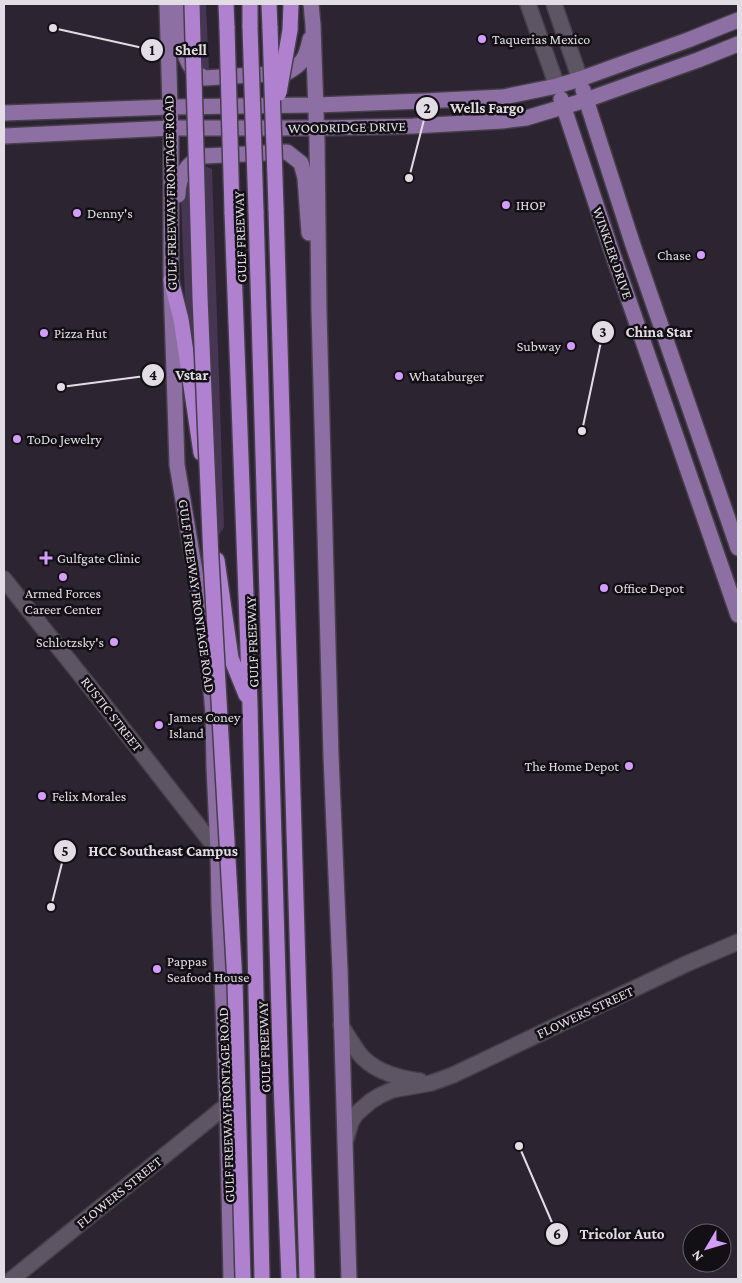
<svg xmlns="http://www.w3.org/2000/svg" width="742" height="1283" viewBox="0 0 742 1283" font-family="'Crimson Pro',serif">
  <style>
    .green { fill: #473554 }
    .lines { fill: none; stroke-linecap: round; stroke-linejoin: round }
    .minor-casing { stroke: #453f4a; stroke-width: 18 }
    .major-casing { stroke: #453f4a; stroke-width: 18 }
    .highway-casing { stroke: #453f4a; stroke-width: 18 }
    .minor { stroke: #5d5563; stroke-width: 15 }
    .major { stroke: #8e6fa4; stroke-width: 15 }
    .highway { stroke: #af81cf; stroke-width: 15 }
    .highway-bridge-casing { stroke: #453f4a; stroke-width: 18; stroke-linecap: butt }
    .highway-bridge { stroke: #af81cf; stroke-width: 15 }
    .poi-dot { fill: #d49cfc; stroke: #120f15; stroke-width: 2 }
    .labels { text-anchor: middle; stroke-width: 5; stroke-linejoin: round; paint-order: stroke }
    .poi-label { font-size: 14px; fill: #e2dde5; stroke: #120f15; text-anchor: start }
    .street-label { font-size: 14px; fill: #e2dde5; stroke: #120f15 }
    .leader { fill: none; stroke: #e2dde5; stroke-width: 2 }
    .callout-dot { fill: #e2dde5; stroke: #120f15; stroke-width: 2 }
    .mark-label { font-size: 15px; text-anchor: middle; font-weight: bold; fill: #111 }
    .callout-label { font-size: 15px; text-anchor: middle; font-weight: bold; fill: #e2dde5; stroke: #120f15; stroke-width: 5; stroke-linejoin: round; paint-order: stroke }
  </style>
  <rect width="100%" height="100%" fill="#2c2431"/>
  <g class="green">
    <polygon points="183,4 206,4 209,70 199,65 183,32"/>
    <polygon points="200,164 212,169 224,527 219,535 188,336 185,297 181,199 185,178"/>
  </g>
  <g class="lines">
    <defs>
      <g id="minor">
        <polyline points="528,4 557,86"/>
        <polyline points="554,4 580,79"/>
        <polyline points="4,579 102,702 218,851"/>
        <path d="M 341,1025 C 346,1034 352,1043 358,1052 C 372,1071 397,1078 420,1081"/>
        <polyline points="346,1139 351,1122 356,1114 371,1101 381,1095 392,1090 431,1083 453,1075 686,964 738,942"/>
        <polyline points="12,1279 227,1105"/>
      </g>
      <g id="major">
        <polyline points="167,4 170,107 171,128 171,280 177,465 206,636 213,713 214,767 218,851 219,906 227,1105 231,1279"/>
        <polyline points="311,4 313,25 317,141 319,311 331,756 340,970 349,1279"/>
        <path d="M 177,8 C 178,26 181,58 195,72 C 197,74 202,76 205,78 L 286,73 C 303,64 306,58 310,39"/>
        <polyline points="583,90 632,242 738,548"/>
        <polyline points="561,99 611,249 738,615"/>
        <polyline points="4,113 170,107 316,105 424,101 503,97 557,86 580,79 688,40 738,20"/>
        <polyline points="4,136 171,128 317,128 413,126 502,121 526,118 586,100 639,81 698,60 738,44"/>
        <path d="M 178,195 C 178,176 187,163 204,156 L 287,152 L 301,163 L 305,178 L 309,233"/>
      </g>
      <g id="highway">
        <polyline points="226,4 227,28"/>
        <polyline points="250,4 250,27"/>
        <polyline points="269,4 270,28"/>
        <polyline points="290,30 291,4"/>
        <polyline points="276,208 307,1279"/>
        <polyline points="256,211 281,1082 289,1279"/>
        <polyline points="232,212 250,705 262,1279"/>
        <polyline points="171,280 181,319 201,453"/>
        <polyline points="217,560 231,658 246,695"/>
      </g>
    </defs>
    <use href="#minor" class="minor-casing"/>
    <use href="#major" class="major-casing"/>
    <use href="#highway" class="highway-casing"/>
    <use href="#minor" class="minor"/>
    <use href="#major" class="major"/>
    <use href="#highway" class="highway"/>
    <defs>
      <g id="highway-bridge">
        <polyline points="192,4 200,297 211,559 235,983 243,1279"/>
        <polyline points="250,27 256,211"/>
        <polyline points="227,28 232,212"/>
        <polyline points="270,28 276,208"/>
        <polyline points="279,93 290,30"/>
      </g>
    </defs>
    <use href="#highway-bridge" class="highway-bridge-casing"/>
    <use href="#highway-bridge" class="highway-bridge"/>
  </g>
  <g class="poi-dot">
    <circle cx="482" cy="39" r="5"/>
    <circle cx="506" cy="205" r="5"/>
    <circle cx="77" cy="213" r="5"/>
    <circle cx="701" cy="255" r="5"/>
    <circle cx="44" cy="333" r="5"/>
    <circle cx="571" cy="346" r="5"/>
    <circle cx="399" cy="376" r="5"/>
    <circle cx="17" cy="439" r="5"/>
    <path d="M43.5 550.5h5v5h5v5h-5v5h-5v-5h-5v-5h5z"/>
    <circle cx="63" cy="577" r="5"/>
    <circle cx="604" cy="588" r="5"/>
    <circle cx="114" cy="642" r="5"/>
    <circle cx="159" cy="725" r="5"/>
    <circle cx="629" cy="766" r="5"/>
    <circle cx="42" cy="796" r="5"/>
    <circle cx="157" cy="969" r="5"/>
  </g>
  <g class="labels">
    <g class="poi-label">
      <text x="492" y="44">Taquerias Mexico</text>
      <text x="516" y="210">IHOP</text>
      <text x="87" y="218">Denny's</text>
      <text x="691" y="260" text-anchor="end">Chase</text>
      <text x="54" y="338">Pizza Hut</text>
      <text x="561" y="351" text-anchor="end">Subway</text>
      <text x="409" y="381">Whataburger</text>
      <text x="27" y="444">ToDo Jewelry</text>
      <text x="57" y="563">Gulfgate Clinic</text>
      <text x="614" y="593">Office Depot</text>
      <text x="63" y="598" text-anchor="middle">Armed Forces<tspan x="63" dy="16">Career Center</tspan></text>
      <text x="104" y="647" text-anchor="end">Schlotzsky's</text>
      <text x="169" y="722">James Coney<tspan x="169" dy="16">Island</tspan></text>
      <text x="619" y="771" text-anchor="end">The Home Depot</text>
      <text x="52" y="801">Felix Morales</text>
      <text x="167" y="966">Pappas<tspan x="167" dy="16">Seafood House</tspan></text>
    </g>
    <g class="street-label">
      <text transform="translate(347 127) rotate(-1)" y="5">WOODRIDGE DRIVE</text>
      <text transform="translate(170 193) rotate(-91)" y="5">GULF FREEWAY FRONTAGE ROAD</text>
      <text transform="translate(240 237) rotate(-92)" y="5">GULF FREEWAY</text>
      <text transform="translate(613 253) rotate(71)" y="5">WINKLER DRIVE</text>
      <text transform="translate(197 596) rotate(82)" y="5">GULF FREEWAY FRONTAGE ROAD</text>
      <text transform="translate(252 642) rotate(-92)" y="5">GULF FREEWAY</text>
      <text transform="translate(112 714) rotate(52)" y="5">RUSTIC STREET</text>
      <text transform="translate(585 1012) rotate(-25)" y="5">FLOWERS STREET</text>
      <text transform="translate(264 1047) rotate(-92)" y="5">GULF FREEWAY</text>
      <text transform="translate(226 1105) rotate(-92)" y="5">GULF FREEWAY FRONTAGE ROAD</text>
      <text transform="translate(119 1192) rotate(-39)" y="5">FLOWERS STREET</text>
    </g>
  </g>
  <path class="leader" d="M53 28L152 50M409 178L427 108M582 431L603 332M61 387L153 375M51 907L65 851M519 1146L557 1234"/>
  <g class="callout-dot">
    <circle cx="53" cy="28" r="5"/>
    <circle cx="409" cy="178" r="5"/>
    <circle cx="582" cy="431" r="5"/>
    <circle cx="61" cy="387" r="5"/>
    <circle cx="51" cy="907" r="5"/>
    <circle cx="519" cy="1146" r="5"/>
    <circle cx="152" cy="50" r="12"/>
    <circle cx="427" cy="108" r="12"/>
    <circle cx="603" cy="332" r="12"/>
    <circle cx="153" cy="375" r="12"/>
    <circle cx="65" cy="851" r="12"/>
    <circle cx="557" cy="1234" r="12"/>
  </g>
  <g class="mark-label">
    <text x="152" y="55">1</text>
    <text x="427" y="113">2</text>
    <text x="603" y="337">3</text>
    <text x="153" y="380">4</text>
    <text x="65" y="856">5</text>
    <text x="557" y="1239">6</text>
  </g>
  <g class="callout-label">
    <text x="191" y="55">Shell</text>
    <text x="487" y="113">Wells Fargo</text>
    <text x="659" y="337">China Star</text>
    <text x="192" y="380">Vstar</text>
    <text x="163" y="856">HCC Southeast Campus</text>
    <text x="622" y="1239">Tricolor Auto</text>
  </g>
  <rect width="742" height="1283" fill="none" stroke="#e2dde5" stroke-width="10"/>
  <g transform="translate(707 1248) rotate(232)"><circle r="24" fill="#120f15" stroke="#656168"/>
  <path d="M0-4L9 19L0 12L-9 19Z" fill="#d49cfc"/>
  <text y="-8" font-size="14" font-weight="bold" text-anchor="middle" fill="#e2dde5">N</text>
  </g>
</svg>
